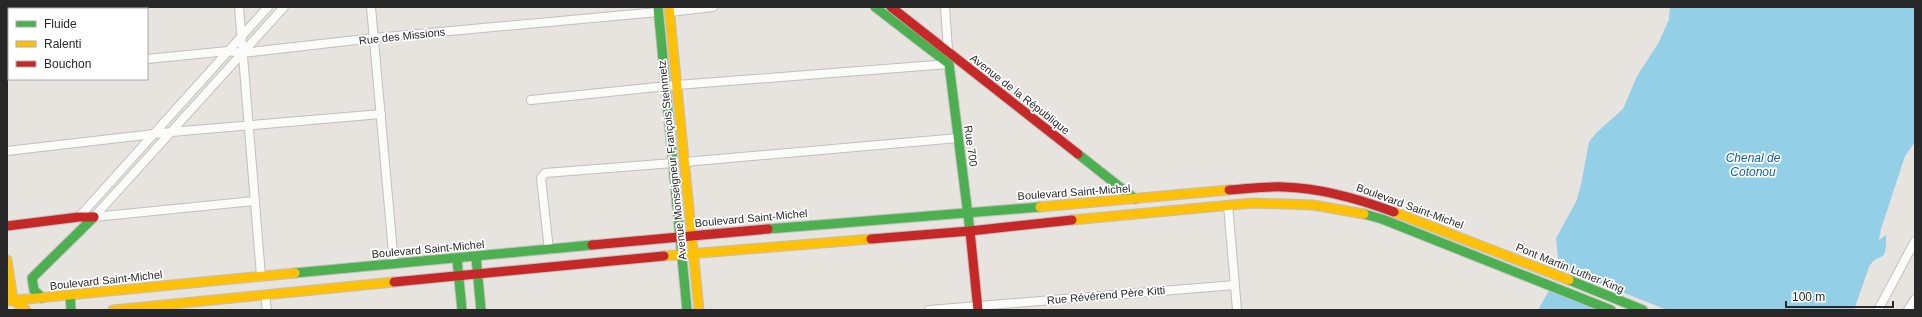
<svg xmlns="http://www.w3.org/2000/svg" width="1922" height="317" viewBox="0 0 1922 317" font-family="Arial,sans-serif">
  <style>
    .water { fill: #93cfe7 }
    .pier { fill: #e7e3de }
    .lines { fill: none; stroke-linecap: round; stroke-linejoin: round }
    .street-casing { stroke: #c1bfbf; stroke-width: 10 }
    .fast-casing { stroke: #c1bfbf; stroke-width: 11 }
    .slow-casing { stroke: #c1bfbf; stroke-width: 11 }
    .jam-casing { stroke: #c1bfbf; stroke-width: 11 }
    .street { stroke: #fbfbfa; stroke-width: 8 }
    .fast { stroke: #4caf50; stroke-width: 9 }
    .slow { stroke: #ffc107; stroke-width: 9 }
    .jam { stroke: #c62828; stroke-width: 9 }
    .labels { text-anchor: middle; stroke-width: 3.5; stroke-linejoin: round; paint-order: stroke }
    .street-label { font-size: 11px; fill: #282828; stroke: #fff }
    .water-label { font-size: 12px; font-style: italic; fill: #106395; stroke: #fff }
  </style>
  <rect width="100%" height="100%" fill="#e7e3de"/>
  <path class="water" d="M 1670,7 L 1915,7 L 1915,142 L 1905,156 L 1881,229 L 1879,240 L 1886,235 C 1887,267 1879,250 1869,267 L 1854,310 L 1538,310 L 1554,282 L 1559,269 L 1556,238 L 1576,202 L 1581,185 L 1589,142 L 1596,133 L 1623,109 L 1637,76 L 1659,42 L 1669,19 Z"/>
  <polygon class="pier" points="1557,266 1667,310 1598,310 1552,281"/>
  <g class="lines">
    <defs>
      <g id="street">
        <polyline points="111,7 112,9"/>
        <polyline points="239,7 261,276"/>
        <polyline points="371,7 394,264"/>
        <polyline points="670,12 713,7"/>
        <polyline points="147,59 228,51 242,53 374,38 658,12"/>
        <polyline points="7,72 9,72"/>
        <polyline points="531,100 677,85 949,64 945,7"/>
        <polyline points="7,151 171,132 381,114"/>
        <polyline points="684,162 958,138"/>
        <polyline points="1228,205 1237,310"/>
        <polyline points="79,217 268,7"/>
        <polyline points="94,217 284,7"/>
        <polyline points="94,217 254,201"/>
        <polyline points="549,250 541,178 545,173 673,163"/>
        <polyline points="265,295 267,310"/>
        <polyline points="929,310 1235,285"/>
        <polyline points="1878,310 1915,241"/>
        <polyline points="1908,310 1915,299"/>
      </g>
      <g id="fast">
        <polyline points="658,7 687,310"/>
        <polyline points="875,7 949,64 970,231"/>
        <polyline points="1078,154 1135,199"/>
        <polyline points="1364,214 1382,219 1611,310"/>
        <polyline points="768,229 1040,207"/>
        <polyline points="476,257 481,310"/>
        <polyline points="457,259 462,310"/>
        <polyline points="295,273 592,245"/>
        <polyline points="1569,280 1643,310"/>
        <polyline points="70,295 71,310"/>
        <polyline points="42,298 34,290 32,278 94,217"/>
      </g>
      <g id="slow">
        <polyline points="669,7 699,310"/>
        <polyline points="1040,207 1229,190"/>
        <polyline points="1394,212 1569,280"/>
        <polyline points="1072,220 1253,203 1313,205 1364,214"/>
        <polyline points="664,256 871,239"/>
        <polyline points="7,260 13,300 26,310"/>
        <polyline points="7,301 295,273"/>
        <polyline points="113,310 394,282"/>
      </g>
      <g id="jam">
        <polyline points="891,7 1078,154"/>
        <path d="M 1229,190 C 1247,189 1266,186 1284,187 C 1321,188 1359,199 1394,212"/>
        <polyline points="7,226 79,217 94,217"/>
        <polyline points="970,231 978,310"/>
        <polyline points="871,239 970,231 1072,220"/>
        <polyline points="592,245 768,229"/>
        <polyline points="394,282 664,256"/>
      </g>
    </defs>
    <use href="#street" class="street-casing"/>
    <use href="#fast" class="fast-casing"/>
    <use href="#slow" class="slow-casing"/>
    <use href="#jam" class="jam-casing"/>
    <use href="#street" class="street"/>
    <use href="#fast" class="fast"/>
    <use href="#slow" class="slow"/>
    <use href="#jam" class="jam"/>
  </g>
  <g class="labels">
    <g class="street-label">
      <text transform="translate(402 36) rotate(-6)" y="4">Rue des Missions</text>
      <text transform="translate(1020 94) rotate(38)" y="4">Avenue de la République</text>
      <text transform="translate(971 146) rotate(82)" y="4">Rue 700</text>
      <text transform="translate(672 160) rotate(-96)" y="4">Avenue Monseigneur François Steinmetz</text>
      <text transform="translate(1074 192) rotate(-4)" y="4">Boulevard Saint-Michel</text>
      <text transform="translate(1410 206) rotate(20)" y="4">Boulevard Saint-Michel</text>
      <text transform="translate(751 218) rotate(-5)" y="4">Boulevard Saint-Michel</text>
      <text transform="translate(428 249) rotate(-5)" y="4">Boulevard Saint-Michel</text>
      <text transform="translate(1570 268) rotate(22)" y="4">Pont Martin Luther King</text>
      <text transform="translate(106 280) rotate(-6)" y="4">Boulevard Saint-Michel</text>
      <text transform="translate(1106 295) rotate(-5)" y="4">Rue Révérend Père Kitti</text>
    </g>
    <g class="water-label">
      <text x="1753" y="162">Chenal de<tspan x="1753" dy="14">Cotonou</tspan></text>
    </g>
  </g>
  <rect width="1922" height="317" fill="none" stroke="#282828" stroke-width="16"/>
  <rect x="8" y="8" width="140" height="72" fill="#ffffff" stroke="#a9a9a9"/>
  <rect x="16" y="21" width="20" height="6" fill="#4caf50" stroke="#a9a9a9"/>
  <text x="44" y="28" font-size="12" fill="#282828">Fluide</text>
  <rect x="16" y="41" width="20" height="6" fill="#ffc107" stroke="#a9a9a9"/>
  <text x="44" y="48" font-size="12" fill="#282828">Ralenti</text>
  <rect x="16" y="61" width="20" height="6" fill="#c62828" stroke="#a9a9a9"/>
  <text x="44" y="68" font-size="12" fill="#282828">Bouchon</text>
  <path d="M1786 301v6h107v-6" fill="none" stroke="#282828" stroke-width="2"/>
  <text x="1792" y="301" font-size="12" fill="#282828" stroke="#ffffff" stroke-width="3" paint-order="stroke">100 m</text>
</svg>
